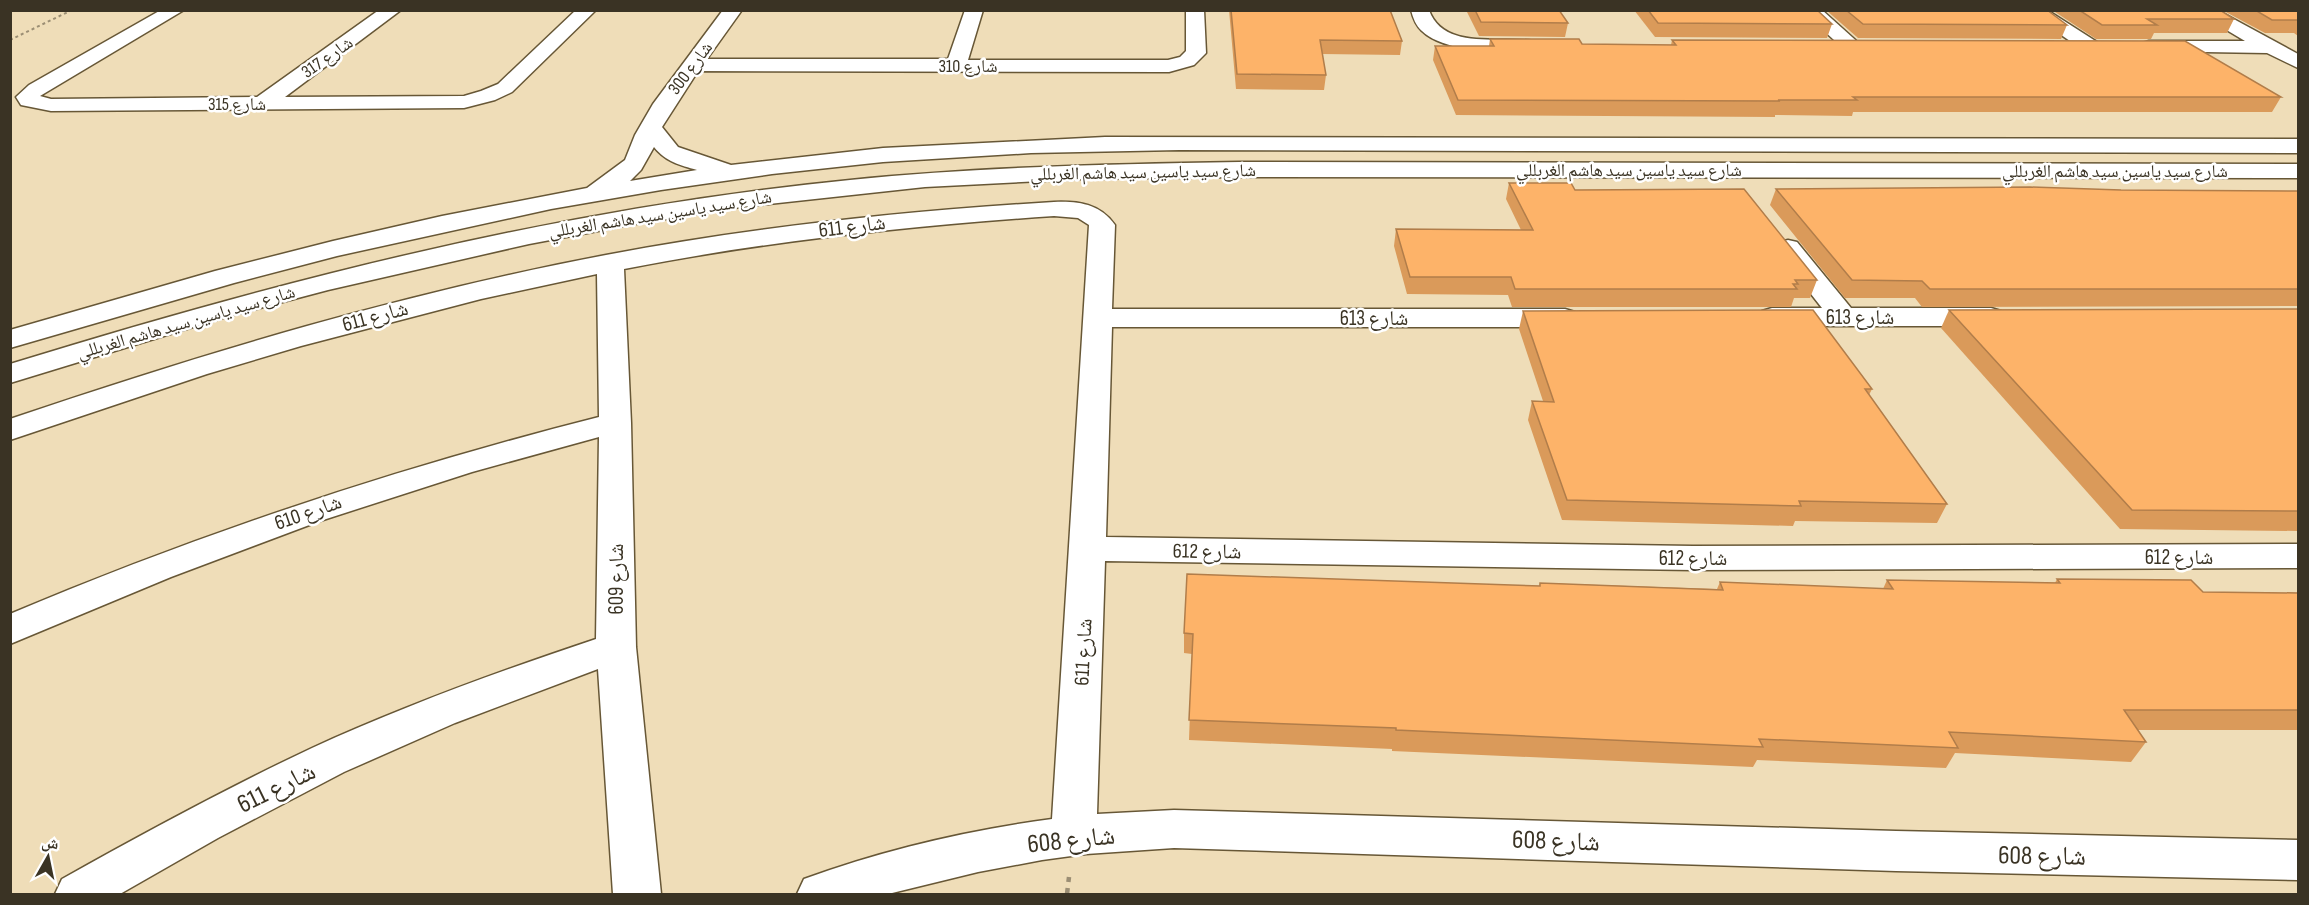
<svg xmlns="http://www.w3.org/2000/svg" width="2309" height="905" viewBox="0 0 2309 905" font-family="'Sofia Sans Condensed','Noto Naskh Arabic',sans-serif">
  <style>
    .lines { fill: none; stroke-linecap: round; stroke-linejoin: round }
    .minor-casing { stroke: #675736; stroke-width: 3 }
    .path-far1 { stroke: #9b8e74; stroke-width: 2; stroke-dasharray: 3 3; stroke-linecap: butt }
    .path { stroke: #9b8e74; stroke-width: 4.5; stroke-dasharray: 6 6; stroke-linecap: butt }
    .minor { fill: #fff; fill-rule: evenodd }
    .wall { fill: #da9a5a }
    .building { fill: #fdb369; stroke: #b17d4a; stroke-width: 1.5 }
    .labels { text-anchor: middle; stroke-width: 5; stroke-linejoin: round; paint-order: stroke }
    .far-street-label { font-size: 18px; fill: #3a3324; stroke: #fff }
    .street-label { font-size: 21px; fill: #3a3324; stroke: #fff }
    .near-street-label { font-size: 26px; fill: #3a3324; stroke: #fff }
  </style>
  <rect width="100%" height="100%" fill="#efddb8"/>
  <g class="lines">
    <defs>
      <g id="minor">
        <polygon points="161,10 184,10 40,96 51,99 257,97 379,10 401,10 285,97 464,96 481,91 498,84 576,10 596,10 512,92 495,100 464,108 51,111 21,105 16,97 29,85"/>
        <path d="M 723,10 L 742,10 L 707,59 L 948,59 L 965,10 L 983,10 L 968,60 L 1168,60 L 1180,57 L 1186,51 L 1186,10 L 1204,10 L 1206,53 L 1194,65 L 1169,72 L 698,71 L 662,127 L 678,147 L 731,165 L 883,148 L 1105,137 L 2298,139 L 2298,153 L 1179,150 L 1031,153 L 883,162 L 772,174 L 661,190 L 551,209 L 337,256 L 234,283 L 10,348 L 10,330 L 215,271 L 333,241 L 442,216 L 587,188 L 625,160 L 635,135 L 653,104 ZM 654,147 C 666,162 680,165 697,170 L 630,181 L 641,170 Z"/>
        <path d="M 1411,10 L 1429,10 C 1444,53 1507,34 1540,42 L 1543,46 L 1540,50 C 1512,57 1443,52 1422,31 C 1416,26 1413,18 1411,10 Z"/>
        <polygon points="1801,10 1822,10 1862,46 1859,50 1845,50"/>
        <polygon points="2025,10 2047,10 2097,42 2100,46 2097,50 2083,50"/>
        <polygon points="2193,10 2217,10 2298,54 2298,68 2267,53 2142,51 2139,47 2142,43 2149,41 2245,41"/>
        <path d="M 1239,162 L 2298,164 L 2298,178 L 1239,177 L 1082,179 L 925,187 L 741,207 L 635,224 L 529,244 L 328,290 L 226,317 L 10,383 L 10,364 C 284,279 564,208 850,180 C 979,167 1109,164 1239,162 Z"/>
        <path d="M 1054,202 C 1079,201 1100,204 1115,225 L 1112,309 L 1565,309 L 1575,312 L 1579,318 L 1575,324 L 1565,327 L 1112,327 L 1106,537 L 1693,546 L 2298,544 L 2298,568 L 1693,570 L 1105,561 L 1097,814 L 1174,810 L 1896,831 L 2298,840 L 2298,880 L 1896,871 L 1174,848 L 1086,854 L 1042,860 L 978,872 L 888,894 L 797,894 L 804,879 C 883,850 969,830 1052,819 L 1089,225 L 1078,218 L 1054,216 C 909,226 766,241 624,269 L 631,423 L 636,647 L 661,894 L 613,894 L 598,669 L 455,723 L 344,772 L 218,838 L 120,894 L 55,894 L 62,879 C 144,833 227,788 312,748 C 404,706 500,671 596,639 L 599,437 L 472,472 L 320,521 L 171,577 L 10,644 L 10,614 C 202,533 398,468 599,417 L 597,274 L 481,299 L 301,346 L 207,374 L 10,440 L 10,419 C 205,353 404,293 606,255 C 754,227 904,211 1054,202 Z"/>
        <polygon points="1788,240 1797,242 1851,308 1991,308 2001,311 2005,317 2001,323 1991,326 1772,326 1762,323 1758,317 1762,311 1772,308 1822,308 1775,248 1779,242"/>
      </g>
    </defs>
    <use href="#minor" class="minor-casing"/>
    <polyline class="path-far1" points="10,40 72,10"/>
    <polyline class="path" points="1067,894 1069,877"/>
    <use href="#minor" class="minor"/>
  </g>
  <g class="wall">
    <polygon points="1229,10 1390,10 1402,41 1400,55 1322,54 1326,75 1324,90 1236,89"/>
    <polygon points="1466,10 1559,10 1568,23 1565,37 1479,36"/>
    <polygon points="1634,10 1817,10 1832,24 1827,38 1655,37"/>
    <polygon points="1826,10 2047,10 2067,25 2061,39 1858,38"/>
    <polygon points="2052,10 2220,10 2234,19 2227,33 2154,33 2151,39 2096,39"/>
    <polygon points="2222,10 2298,10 2298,36 2294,33 2265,33"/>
    <polygon points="1490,39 1582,44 1671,45 1672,40 2281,97 2272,112 1853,112 1852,116 1775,115 1775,117 1456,115 1433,60 1435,46 1489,46"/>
    <polygon points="1509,183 1575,190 1817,280 1810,298 1794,298 1791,307 1512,307 1508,295 1407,294 1394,246 1396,229 1521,230 1506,199"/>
    <polygon points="1776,189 2298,191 2298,306 1922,307 1915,298 1845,298 1770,205"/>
    <polygon points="2298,309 2298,531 2120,529 1941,328 1949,310"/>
    <polygon points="1523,311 1872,389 1869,395 1947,504 1937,523 1795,521 1793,526 1562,520 1528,420 1532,401 1543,401 1519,329"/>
    <polygon points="2057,579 2203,592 2298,593 2298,730 2138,730 2146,742 2131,762 1955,753 1946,768 1757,760 1753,767 1392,751 1392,749 1189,740 1192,654 1184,653 1184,633 1539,586 1540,583 1717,589 1720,582 1883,589 1887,580 2055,583"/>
  </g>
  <g class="building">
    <polygon points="1231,10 1390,10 1402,41 1320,40 1326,75 1237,74"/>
    <polygon points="1475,10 1559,10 1568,23 1481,22"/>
    <polygon points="1648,10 1817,10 1832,24 1658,23"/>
    <polygon points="1846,10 2047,10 2067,25 1863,24"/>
    <polygon points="2079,10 2220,10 2234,19 2147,19 2157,25 2102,25"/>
    <polygon points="2255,10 2298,10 2298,20 2272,20"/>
    <polygon points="1490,39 1579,39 1582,44 1676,45 1672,40 2185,41 2281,97 1853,97 1857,100 1778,100 1780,101 1458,100 1435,46 1494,46"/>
    <polygon points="1509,183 1571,183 1575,190 1744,189 1817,280 1795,280 1798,284 1793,284 1797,289 1515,289 1511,277 1410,277 1396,229 1533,230"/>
    <polygon points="2030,187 2121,190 2298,191 2298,289 1930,289 1922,281 1852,280 1776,189"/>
    <polygon points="2298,309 2298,511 2132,510 1949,310"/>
    <polygon points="1813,310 1872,389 1865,389 1947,504 1799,501 1801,506 1567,500 1532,401 1554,402 1523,311"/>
    <polygon points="1187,574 1540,586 1540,583 1723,590 1720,582 1893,589 1887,580 2060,583 2057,579 2191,580 2203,592 2298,593 2298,710 2124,710 2146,742 1949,732 1958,748 1759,739 1763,747 1396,730 1396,728 1189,720 1193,634 1184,633"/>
  </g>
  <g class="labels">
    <g class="far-street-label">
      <text transform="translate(327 57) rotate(-35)" y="6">شارع 317</text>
      <text x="968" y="72">شارع 310</text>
      <text transform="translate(690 68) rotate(-53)" y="6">شارع 300</text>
      <text x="237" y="110">شارع 315</text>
      <text x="1629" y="176">شارع سيد ياسين سيد هاشم الغربللي</text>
      <text x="2115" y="177">شارع سيد ياسين سيد هاشم الغربللي</text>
      <text transform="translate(1143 172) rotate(-1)" y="6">شارع سيد ياسين سيد هاشم الغربللي</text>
      <text transform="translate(660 214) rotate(-9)" y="6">شارع سيد ياسين سيد هاشم الغربللي</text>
      <text transform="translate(186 322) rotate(-16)" y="6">شارع سيد ياسين سيد هاشم الغربللي</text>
    </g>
    <g class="street-label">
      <text transform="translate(852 226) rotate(-7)" y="7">شارع 611</text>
      <text transform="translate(375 316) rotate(-15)" y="7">شارع 611</text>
      <text x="1860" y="324">شارع 613</text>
      <text x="1374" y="325">شارع 613</text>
      <text transform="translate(308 512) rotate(-19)" y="7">شارع 610</text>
      <text transform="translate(1207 551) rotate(1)" y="7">شارع 612</text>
      <text x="2179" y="564">شارع 612</text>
      <text x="1693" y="565">شارع 612</text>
      <text transform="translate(616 579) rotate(-90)" y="7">شارع 609</text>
      <text transform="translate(1083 652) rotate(-87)" y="7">شارع 611</text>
    </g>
    <g class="near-street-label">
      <text transform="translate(276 787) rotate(-26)" y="9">شارع 611</text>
      <text transform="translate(1071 839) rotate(-6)" y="9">شارع 608</text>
      <text transform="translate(1556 840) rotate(2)" y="9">شارع 608</text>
      <text transform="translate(2042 855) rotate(1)" y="9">شارع 608</text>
    </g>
  </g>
  <rect width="2309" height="905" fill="none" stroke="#3a3324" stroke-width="24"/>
  <g transform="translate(48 857) rotate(9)" stroke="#ffffff" stroke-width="4.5" paint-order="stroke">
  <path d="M0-4.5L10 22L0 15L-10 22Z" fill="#3a3324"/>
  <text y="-9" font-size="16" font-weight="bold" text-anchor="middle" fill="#3a3324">ش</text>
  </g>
</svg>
